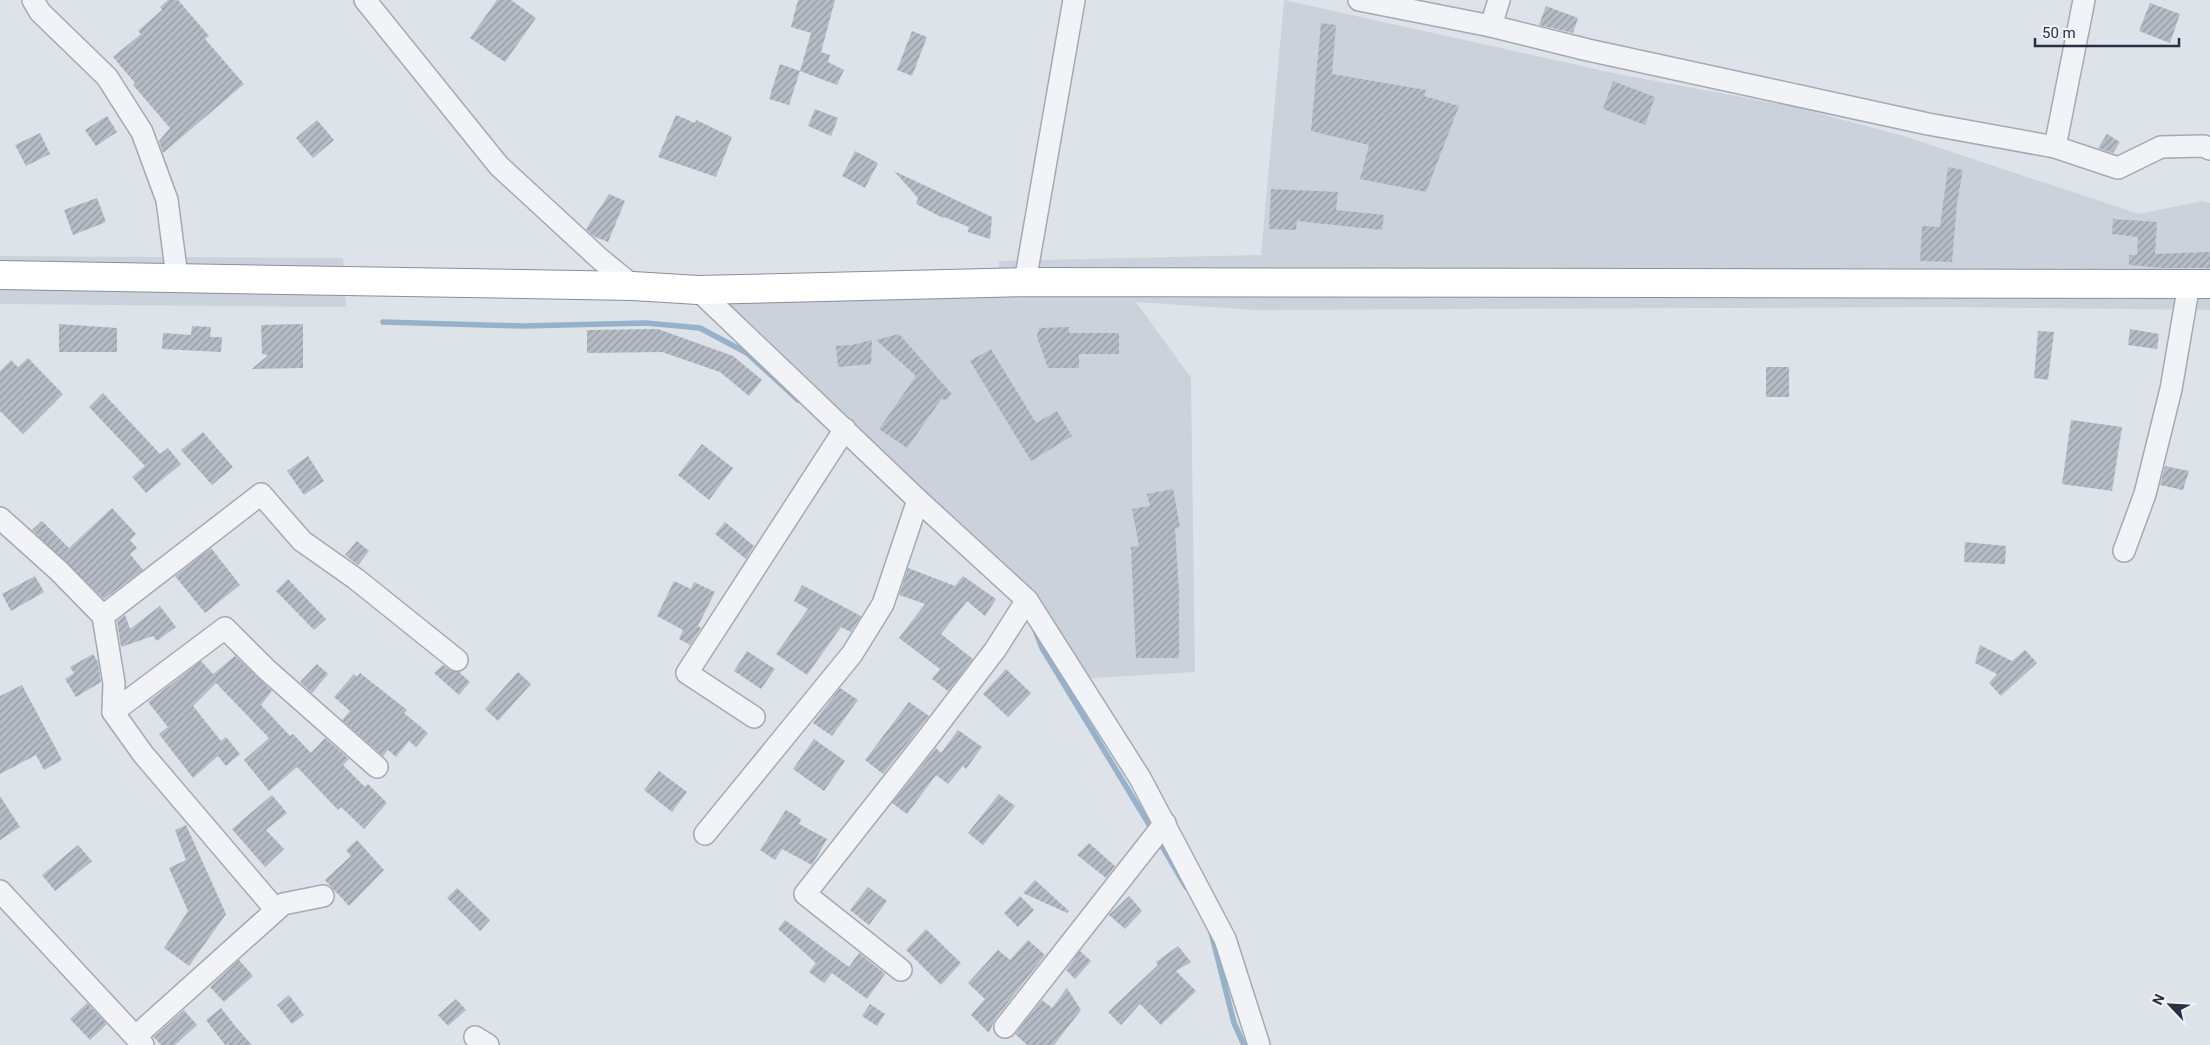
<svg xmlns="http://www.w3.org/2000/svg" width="2210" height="1045" viewBox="0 0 2210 1045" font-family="Roboto,sans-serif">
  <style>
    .built { fill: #ccd2db }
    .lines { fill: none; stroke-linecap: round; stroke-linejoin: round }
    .stream { stroke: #97b1cb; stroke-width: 5.5 }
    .building { fill: url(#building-hatch) }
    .minor-casing { stroke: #a3aab3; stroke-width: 24 }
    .highway-casing { stroke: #8590a0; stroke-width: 30 }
    .minor { stroke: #f1f3f7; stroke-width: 21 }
    .highway { stroke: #fff; stroke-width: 28 }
  </style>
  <defs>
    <pattern id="building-hatch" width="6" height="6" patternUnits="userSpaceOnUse" patternTransform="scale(1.25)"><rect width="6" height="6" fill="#b5bcc6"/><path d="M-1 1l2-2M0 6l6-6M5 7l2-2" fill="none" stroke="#9399a2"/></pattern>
  </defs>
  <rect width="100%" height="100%" fill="#dee3e9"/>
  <g class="built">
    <polygon points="1284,0 1613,73 1790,106 1904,136 2139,214 2202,201 2210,203 2210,310 1951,307 1257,310 1136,302 1191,378 1195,672 1077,679 1054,635 697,280 998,276 999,261 1261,255"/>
    <polygon points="0,256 343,258 346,307 0,304"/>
  </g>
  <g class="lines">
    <g class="stream">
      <polyline points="383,322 523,326 646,323 700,328 747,353 798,400"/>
      <polyline points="1035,630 1042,648 1153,831"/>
      <polyline points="1158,839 1186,887"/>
      <polyline points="1211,932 1234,1023 1244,1045"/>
    </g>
  </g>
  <g class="building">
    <polygon points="168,0 178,0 209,36 205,39 244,84 163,153 159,141 170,128 133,85 135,83 113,57 141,34 138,31 162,10 160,7"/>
    <polygon points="497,0 511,0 536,18 505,62 470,38"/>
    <polygon points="798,0 835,0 821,52 830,55 828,62 844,70 837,85 800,71 811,33 791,27"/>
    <polygon points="2150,3 2180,14 2170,43 2139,31"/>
    <polygon points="1546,6 1578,18 1573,33 1539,25"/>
    <polygon points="1321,23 1336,25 1332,74 1426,90 1424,96 1459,106 1426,192 1360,179 1369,145 1311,131"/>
    <polygon points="912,31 927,37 912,76 897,70"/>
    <polygon points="780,64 800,71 789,105 769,99"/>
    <polygon points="1613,81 1655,97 1645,125 1603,109"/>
    <polygon points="815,109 838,118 831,136 808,126"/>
    <polygon points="676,115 695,123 696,120 732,137 716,177 658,157"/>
    <polygon points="107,116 117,132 96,146 85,130"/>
    <polygon points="317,120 334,140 313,158 296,138"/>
    <polygon points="40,133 50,154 26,166 15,145"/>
    <polygon points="2107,134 2120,142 2113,153 2098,148"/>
    <polygon points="855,151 878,163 865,188 842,176"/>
    <polygon points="1948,167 1963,170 1957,203 1952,262 1920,261 1922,226 1940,227"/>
    <polygon points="894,171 992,217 990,239 968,232 969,227 944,217 943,218 916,204 918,198"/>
    <polygon points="1271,189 1338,192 1336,210 1384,215 1382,230 1297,221 1296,230 1269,229"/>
    <polygon points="609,194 625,201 608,242 593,236 586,229"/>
    <polygon points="97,198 106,222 73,235 64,210"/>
    <polygon points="2113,219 2157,222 2155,254 2210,252 2210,268 2161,268 2129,265 2129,255 2137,255 2138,237 2112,234"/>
    <polygon points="59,324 117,328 117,352 59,352"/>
    <polygon points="303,324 303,368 252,369 268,355 262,354 261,325"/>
    <polygon points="192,326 211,327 210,337 222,337 221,352 162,349 163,333 191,335"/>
    <polygon points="1069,327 1069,333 1119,333 1119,354 1079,354 1079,368 1048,368 1037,337 1039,328"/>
    <polygon points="658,329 733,356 762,380 749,396 720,372 662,352 587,353 587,330"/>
    <polygon points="2130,329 2159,334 2157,349 2128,345"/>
    <polygon points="2038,331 2054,332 2048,380 2034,378"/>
    <polygon points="899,334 952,394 945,401 942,398 907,448 879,429 916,376 876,340"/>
    <polygon points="872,340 871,364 838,367 836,346 852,345"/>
    <polygon points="991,349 1036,423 1057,411 1072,436 1031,461 970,361"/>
    <polygon points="28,358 63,394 23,434 0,411 0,371 11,360 18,367"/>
    <rect x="1766" y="367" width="23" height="30"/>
    <polygon points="103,393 160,454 168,448 181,464 146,493 132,477 145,466 89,407"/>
    <polygon points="2071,420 2122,427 2112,491 2062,484"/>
    <polygon points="203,432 233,467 212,485 181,450"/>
    <polygon points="702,444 733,468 709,500 678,475"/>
    <polygon points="308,456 324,481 304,495 287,471"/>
    <polygon points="2165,466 2189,471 2183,490 2160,485"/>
    <polygon points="1173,489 1180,527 1175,528 1179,591 1179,658 1136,658 1131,547 1139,546 1132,509 1150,506 1147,494"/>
    <polygon points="112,508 136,534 130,540 137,548 130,554 143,570 104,599 32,530 42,521 69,548"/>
    <polygon points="725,522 754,546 746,559 715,534"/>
    <polygon points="357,541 369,551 358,565 345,555"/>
    <polygon points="1965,542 2006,546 2005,564 1964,562"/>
    <polygon points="211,548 240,585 205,613 175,576"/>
    <polygon points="908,568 955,586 963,576 996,599 985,616 967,601 941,634 973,659 948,691 932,679 940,669 899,638 925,604 899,595"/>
    <polygon points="35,576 44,592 11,611 2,594"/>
    <polygon points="288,579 326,619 314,630 276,591"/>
    <polygon points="674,581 691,589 694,582 715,592 698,626 701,628 690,645 679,639 683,630 657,616"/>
    <polygon points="802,585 861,616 851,632 841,627 807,675 776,654 808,609 794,601"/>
    <polygon points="160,606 176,627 157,641 153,636 121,647 117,621 125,615 130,629"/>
    <polygon points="1980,645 2012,661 2025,650 2037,663 2001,696 1989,683 1997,674 1975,663"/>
    <polygon points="747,651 775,669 761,689 734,671"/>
    <polygon points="93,654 98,662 101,682 76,697 65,679 74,673 70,667"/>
    <polygon points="235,656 272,691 261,705 290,736 293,734 311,753 325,738 349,759 343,765 365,787 368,784 387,803 364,829 341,807 338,810 297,767 269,791 244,760 269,738 216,683 193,706 221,741 226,737 240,754 226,766 218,756 193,778 159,734 168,727 148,702 201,661 213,674"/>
    <polygon points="317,664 328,674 312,693 300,682"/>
    <polygon points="443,665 450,670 459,672 470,682 459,695 434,673"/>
    <polygon points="1006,669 1031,693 1008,717 983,694"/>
    <polygon points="518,672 531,684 498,721 485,709"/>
    <polygon points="360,673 407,710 404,713 428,733 416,747 409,741 396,757 388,750 383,756 342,720 350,711 334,697 354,674 357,677"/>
    <polygon points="22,685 62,760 44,770 36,755 0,774 0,696"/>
    <polygon points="840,688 858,700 832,736 813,723"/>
    <polygon points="909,702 929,716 883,774 865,760"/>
    <polygon points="958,730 982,747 966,769 963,766 948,784 936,775 907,814 892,803 936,748 941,753"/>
    <polygon points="814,739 845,761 824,791 793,769"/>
    <polygon points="659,771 687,792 672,812 644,790"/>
    <polygon points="999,794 1015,806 983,845 968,833"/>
    <polygon points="272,795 287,813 266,830 284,849 265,867 232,829"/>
    <polygon points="0,796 20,827 0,840"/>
    <polygon points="786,810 801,819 799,824 827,839 812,865 782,849 775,860 760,850"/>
    <polygon points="186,825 226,914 189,966 164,948 188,911 169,868 186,860 175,830"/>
    <polygon points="357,840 384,870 349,906 325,880 351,856 346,850"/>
    <polygon points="1089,843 1115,866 1106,878 1077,855"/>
    <polygon points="78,845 92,861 55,891 42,875"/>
    <polygon points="1035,880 1069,911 1067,913 1023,893"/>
    <polygon points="868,887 887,901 869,925 850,910"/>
    <polygon points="457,888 490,920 480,931 447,898"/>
    <polygon points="1020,896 1034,910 1018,927 1004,913"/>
    <polygon points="1129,896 1142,911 1125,929 1109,915"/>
    <polygon points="785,920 849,967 859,953 885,974 867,999 832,973 824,983 809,972 816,963 778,929"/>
    <polygon points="926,929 961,963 941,985 906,950"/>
    <polygon points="1028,940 1045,955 995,1019 989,1033 971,1015 985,999 968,983 998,950 1010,960"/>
    <polygon points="1178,946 1191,962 1176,971 1196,991 1161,1025 1140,1004 1121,1025 1108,1012 1158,965 1156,962"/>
    <polygon points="1080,951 1091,961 1075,979 1066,970"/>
    <polygon points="239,960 253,976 224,1002 210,987"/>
    <polygon points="1067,988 1081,1010 1054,1045 1027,1045 1015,1034 1042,1000 1052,1008"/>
    <polygon points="289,995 304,1015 292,1024 277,1005"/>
    <polygon points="456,999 466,1010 448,1026 438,1015"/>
    <polygon points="87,1003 107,1024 90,1040 70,1019"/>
    <polygon points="870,1004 885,1014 877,1026 862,1016"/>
    <polygon points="221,1008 236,1027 252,1045 225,1045 206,1020"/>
    <polygon points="184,1010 197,1025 175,1045 161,1045 154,1037"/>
  </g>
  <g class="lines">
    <defs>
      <g id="minor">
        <polyline points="33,0 40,12 107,77 142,132 167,200 177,277"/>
        <polyline points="365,0 499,166 600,259 633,286"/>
        <polyline points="1359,0 1491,26 1588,50 1928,124 2055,147 2118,168 2161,147 2204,146 2210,149"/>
        <polyline points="1491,26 1499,0"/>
        <polyline points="2055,147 2084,0"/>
        <polyline points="1025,282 1074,0"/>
        <polyline points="698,290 918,500 1027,600 1140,778 1225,939 1259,1045"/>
        <polyline points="0,518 59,571 103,616 114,683 113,712 143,754 276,910"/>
        <polyline points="2124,551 2145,494 2171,389 2189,284"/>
        <polyline points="103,616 261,494 302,541 356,579 457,660"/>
        <polyline points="113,712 225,628 266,669 377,767"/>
        <polyline points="754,717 687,673 845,429"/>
        <polyline points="705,834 852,654 883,604 918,500"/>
        <polyline points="0,891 143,1045"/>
        <polyline points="901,970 805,894 927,739 995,650 1027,600"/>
        <polyline points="1005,1027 1165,823"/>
        <polyline points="136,1036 283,904 323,896"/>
        <polyline points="475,1037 488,1045"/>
      </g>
      <polyline id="highway" points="0,275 633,286 698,290 1025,282 2210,284"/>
    </defs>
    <use href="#minor" class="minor-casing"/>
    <use href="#highway" class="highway-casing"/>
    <use href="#minor" class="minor"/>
    <use href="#highway" class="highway"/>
  </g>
  <g transform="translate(2170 1005) rotate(295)" stroke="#eef2f6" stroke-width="4" paint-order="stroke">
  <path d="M0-4L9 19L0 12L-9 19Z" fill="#273141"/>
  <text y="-8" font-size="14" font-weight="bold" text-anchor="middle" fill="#273141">N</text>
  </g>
  <path d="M2035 38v8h144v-8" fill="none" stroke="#273141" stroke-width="2.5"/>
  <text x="2042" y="38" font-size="15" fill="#273141" stroke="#eef2f6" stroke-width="4" paint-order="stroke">50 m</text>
</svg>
